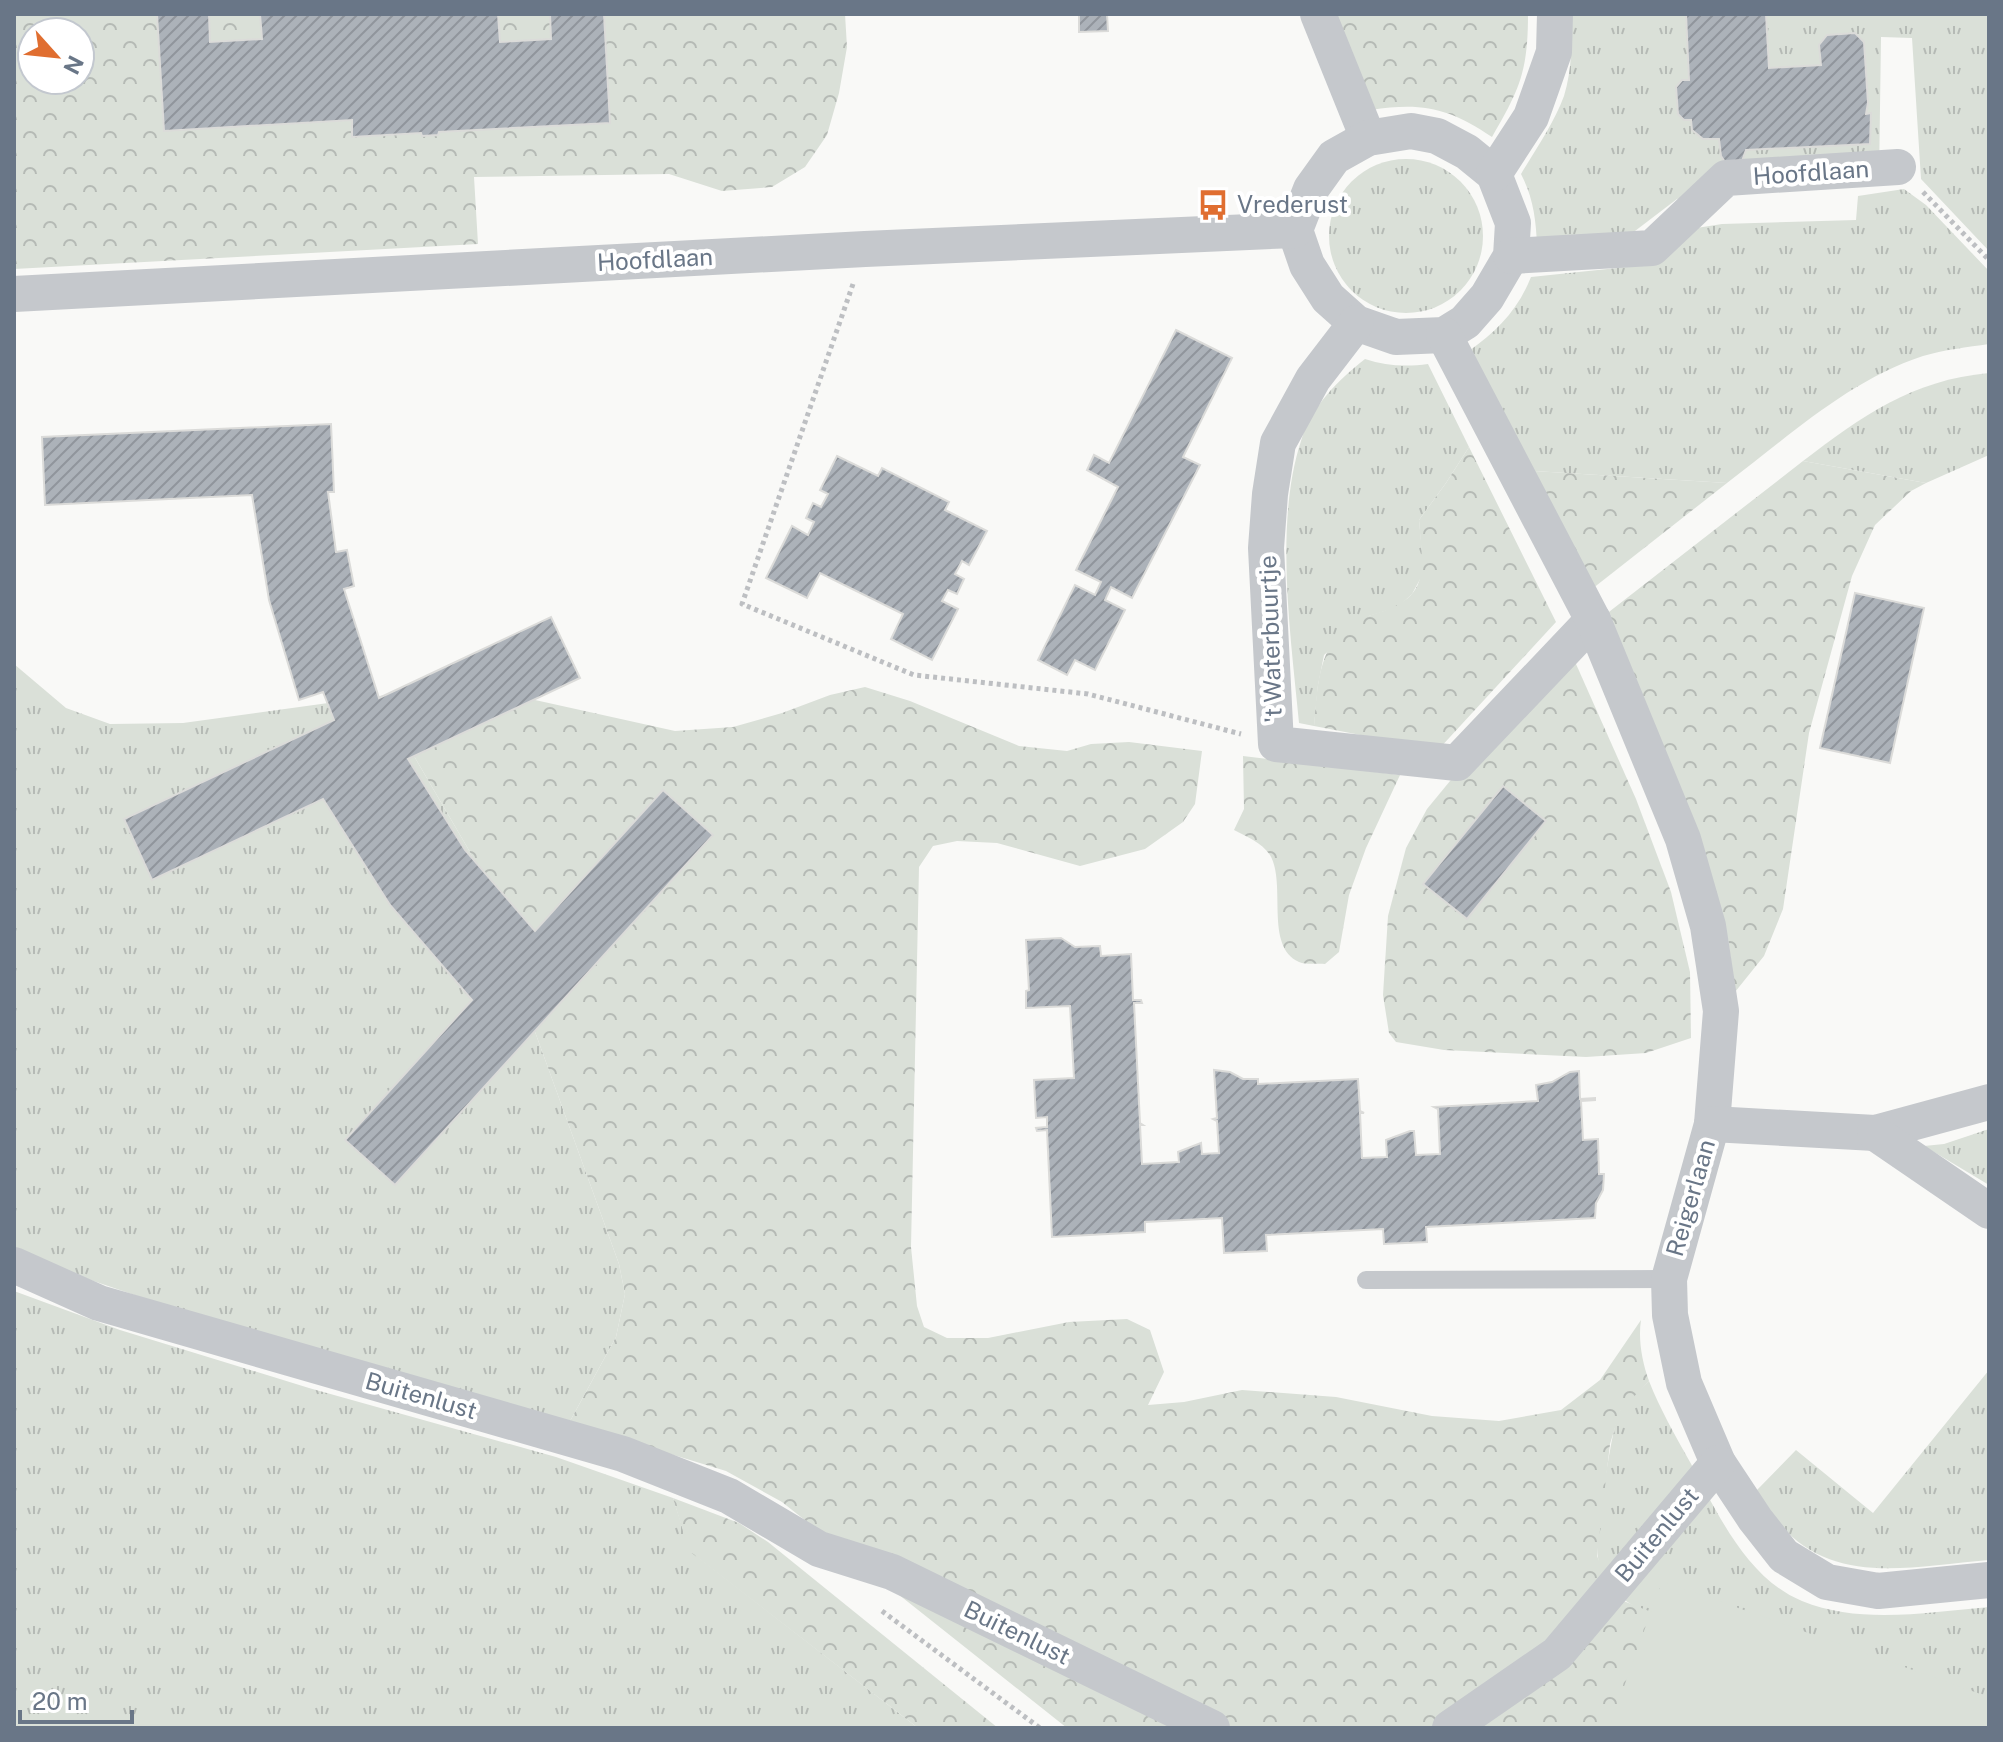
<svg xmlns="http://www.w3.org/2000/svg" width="2003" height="1742" viewBox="0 0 2003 1742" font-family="'Public Sans',sans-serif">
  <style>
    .grass { fill: url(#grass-tufts) }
    .forest { fill: url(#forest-crowns); fill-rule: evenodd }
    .pitch { fill: #dae0d8 }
    .building { fill: url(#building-hatch); stroke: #dbdbd9; stroke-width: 2 }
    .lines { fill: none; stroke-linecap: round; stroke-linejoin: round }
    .path { stroke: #bdbfc2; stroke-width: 5; stroke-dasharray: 4 4; stroke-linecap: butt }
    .lane { stroke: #c5c8cc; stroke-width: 18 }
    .street { stroke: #c5c8cc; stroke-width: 36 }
    .labels { text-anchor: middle; stroke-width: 8; stroke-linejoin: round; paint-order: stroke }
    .street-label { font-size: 24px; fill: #697687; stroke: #fff }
    .poi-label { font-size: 24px; fill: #697687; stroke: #fff; text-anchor: start }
  </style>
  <defs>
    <pattern id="grass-tufts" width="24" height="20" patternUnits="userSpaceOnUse" patternTransform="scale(2)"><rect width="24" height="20" fill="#dae0d8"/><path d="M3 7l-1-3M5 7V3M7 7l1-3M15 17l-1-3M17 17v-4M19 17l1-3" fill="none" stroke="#b5bab5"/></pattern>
    <pattern id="forest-crowns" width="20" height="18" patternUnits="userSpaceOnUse" patternTransform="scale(2)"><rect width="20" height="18" fill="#dae0d8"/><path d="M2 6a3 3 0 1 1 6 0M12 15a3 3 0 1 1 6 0" fill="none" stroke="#b5bab5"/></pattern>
    <pattern id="building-hatch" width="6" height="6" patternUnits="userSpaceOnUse" patternTransform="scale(2)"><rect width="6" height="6" fill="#acb2b9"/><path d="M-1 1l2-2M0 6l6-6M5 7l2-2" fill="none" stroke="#90959c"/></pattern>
  </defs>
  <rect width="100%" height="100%" fill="#f9f9f7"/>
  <g class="grass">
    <path d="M 1572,14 L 1989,14 L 1989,251 L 1921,179 L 1912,38 L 1881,37 L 1879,179 L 1719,192 L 1677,199 L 1635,231 L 1612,237 L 1537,245 C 1536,219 1533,197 1521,174 C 1536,149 1554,123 1564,96 C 1572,70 1572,41 1572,14 Z"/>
    <circle cx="1406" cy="236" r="77"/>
    <path d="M 1904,189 L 1926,205 L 1989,271 L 1989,344 C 1968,347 1943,350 1923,356 C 1849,380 1788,437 1727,483 L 1534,471 L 1469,351 C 1497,331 1518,310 1531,277 L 1617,268 L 1690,229 L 1722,224 L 1856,220 L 1858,196 Z"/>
    <path d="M 1365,359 C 1386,366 1406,367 1428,364 L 1469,447 L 1446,483 L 1419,520 L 1424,572 L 1412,594 L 1398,607 L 1369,616 L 1324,655 L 1318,685 L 1314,726 L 1299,723 C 1291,637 1274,524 1301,441 C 1311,407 1338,380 1365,359 Z"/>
    <path d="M 1989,373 L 1989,455 L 1926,483 L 1803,461 C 1862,416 1912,380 1989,373 Z"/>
    <polygon points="14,664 66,708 110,724 183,723 379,696 470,852 619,1264 625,1294 616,1337 569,1423 199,1317 70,1273 14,1247"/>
    <polygon points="1989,1129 1989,1185 1924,1146 1944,1144"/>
    <polygon points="14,1291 120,1330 309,1388 556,1457 673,1498 690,1551 918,1728 14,1728"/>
    <path d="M 1989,1370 L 1989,1560 C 1894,1568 1811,1592 1757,1490 L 1796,1450 L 1873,1513 Z"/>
    <path d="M 1649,1381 C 1660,1409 1675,1435 1690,1462 C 1717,1512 1746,1578 1802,1601 C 1861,1625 1928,1612 1989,1607 L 1989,1728 L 1638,1608 C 1618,1598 1602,1581 1598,1558 C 1594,1542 1612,1427 1619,1412 C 1625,1401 1640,1390 1649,1381 Z"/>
  </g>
  <g class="forest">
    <path d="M 14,14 L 845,14 L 847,47 L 839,93 L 827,135 L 805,167 L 772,187 L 722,191 L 669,174 L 474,177 L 478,244 L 14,269 ZM 32,32 L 80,32 L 80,80 L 32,80 Z"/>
    <path d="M 1327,14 L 1528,14 C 1528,71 1520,89 1492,137 C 1449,108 1422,102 1371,110 Z"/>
    <path d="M 1469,447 L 1556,622 L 1438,750 L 1314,726 C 1317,694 1317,659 1339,633 C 1347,623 1366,617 1377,613 C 1433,597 1422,566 1419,520 L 1446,483 Z"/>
    <polygon points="1803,461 1926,483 1911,491 1875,525 1852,576 1809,733 1783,909 1764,956 1735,992 1728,939 1605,615"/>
    <polygon points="1534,471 1727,483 1592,589"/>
    <polygon points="1572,655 1636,799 1671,892 1690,972 1691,1038 1646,1053 1586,1057 1444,1050 1396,1042 1389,1033 1383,995 1388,916 1406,848 1427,809 1450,781"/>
    <path d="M 865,687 L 910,701 L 1019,746 L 1067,751 L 1091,744 L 1129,742 L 1202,751 L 1195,804 L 1183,822 L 1145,849 L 1080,866 L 997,843 L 957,841 L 933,846 L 919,867 L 911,1247 L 917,1306 L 924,1327 L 947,1338 L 988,1338 L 1069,1322 L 1127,1319 L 1150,1330 L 1164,1372 L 1148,1405 L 1184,1402 L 1242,1390 L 1336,1397 L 1432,1416 L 1499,1421 L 1561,1410 L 1600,1380 L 1641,1320 C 1638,1339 1642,1362 1649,1381 L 1620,1411 L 1610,1444 L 1597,1556 L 1609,1583 L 1621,1600 L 1659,1615 L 1620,1728 L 1067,1728 L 782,1502 L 726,1471 L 569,1423 L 616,1337 L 625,1294 L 619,1264 L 470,852 L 379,696 L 435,689 L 494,691 L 675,731 L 733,727 L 782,713 L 830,695 Z"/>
    <path d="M 1243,756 L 1400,775 L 1366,848 L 1349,895 L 1339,952 L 1325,964 C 1318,963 1306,965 1299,962 C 1264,946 1287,884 1270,855 C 1261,842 1247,837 1234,830 L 1244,809 Z"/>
    <polygon points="673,1498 739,1523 768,1542 998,1728 918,1728 689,1551"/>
  </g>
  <polygon class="pitch" points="1662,1581 1989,1697 1989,1728 1609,1728"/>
  <g class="building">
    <polygon points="157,14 209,14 210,42 262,39 260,14 498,14 500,42 551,39 550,14 604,14 610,123 439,132 438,135 422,136 421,133 352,137 352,120 164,131"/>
    <polygon points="1079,14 1107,14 1108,31 1079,32"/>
    <polygon points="1686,14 1766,14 1769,68 1821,65 1819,45 1827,35 1855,33 1864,42 1868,103 1866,114 1871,113 1870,144 1746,150 1742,161 1725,162 1721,156 1719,139 1703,139 1692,130 1691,120 1684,120 1678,114 1676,87 1682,80 1689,80"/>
    <polygon points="1176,330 1232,358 1183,457 1200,465 1132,598 1111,587 1105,600 1125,610 1095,670 1075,660 1067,675 1038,660 1075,585 1095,595 1101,582 1076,570 1118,487 1087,470 1094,455 1109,463"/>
    <polygon points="331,424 334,492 328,492 336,552 347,550 354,586 344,589 379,698 551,617 580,678 408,759 465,850 535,931 663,790 713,835 395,1185 345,1140 472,1000 390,905 323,799 152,880 124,819 334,720 323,692 299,700 269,600 252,495 45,505 42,437"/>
    <polygon points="837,456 878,476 882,468 949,502 945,510 987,531 969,565 962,561 955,574 964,579 957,594 948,590 942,601 958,609 932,660 891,639 903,614 820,573 807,598 766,578 792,526 808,535 814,522 806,518 813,503 821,507 828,494 820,490"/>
    <polygon points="1855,593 1924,608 1890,763 1820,748"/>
    <polygon points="1503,786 1546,821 1467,919 1423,884"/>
    <polygon points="1061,938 1075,947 1100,946 1101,956 1131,954 1133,1000 1141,1000 1142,1003 1134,1003 1140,1123 1143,1125 1140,1125 1142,1164 1179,1162 1178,1152 1201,1143 1202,1154 1219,1153 1217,1121 1213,1119 1217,1118 1214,1070 1230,1072 1243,1079 1258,1079 1258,1084 1358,1079 1360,1111 1364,1113 1360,1113 1362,1158 1387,1157 1386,1140 1410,1131 1414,1131 1416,1155 1440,1154 1438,1109 1434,1107 1538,1101 1536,1085 1552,1082 1570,1072 1579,1071 1580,1099 1595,1098 1595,1100 1581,1101 1583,1140 1598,1139 1599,1174 1604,1174 1603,1190 1596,1203 1595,1218 1426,1227 1427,1242 1384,1244 1383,1229 1266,1235 1267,1251 1224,1253 1222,1218 1145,1222 1145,1232 1052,1237 1047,1130 1037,1131 1036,1128 1047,1127 1047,1117 1036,1118 1034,1080 1074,1078 1070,1006 1026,1008 1026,991 1029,990 1026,940"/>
  </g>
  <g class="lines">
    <g class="path">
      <polyline points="1923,192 1989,260"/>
      <polyline points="853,284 742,604 914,675 1088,694 1241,734"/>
      <polyline points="882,1611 1040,1728"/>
    </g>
    <polyline class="lane" points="1366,1280 1669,1279"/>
    <g class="street">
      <polyline points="1318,14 1368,138"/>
      <polygon points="1411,131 1437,136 1467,152 1494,174 1513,223 1511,256 1487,297 1465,322 1444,335 1396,337 1356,323 1328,298 1307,265 1295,230 1311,189 1334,157 1368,138"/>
      <polyline points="1494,174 1531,117 1554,52 1555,14"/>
      <polyline points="1511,256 1652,248 1726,178 1898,167"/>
      <polyline points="14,294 865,249 1295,230"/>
      <polyline points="1356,323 1313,379 1278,443 1270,494 1266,548 1276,744 1457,763 1593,620"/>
      <polyline points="1444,335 1593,620 1683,839 1708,926 1721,1011 1712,1124 1669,1279 1670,1315 1684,1383 1718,1463 1755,1519 1784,1556 1827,1582 1878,1591 1989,1580"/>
      <polyline points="1712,1124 1875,1133 1989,1102"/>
      <polyline points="1875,1133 1989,1211"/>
      <polyline points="14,1265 99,1303 623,1454 729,1496 819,1549 892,1572 1212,1728"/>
      <polyline points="1450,1728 1557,1654 1718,1463"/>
    </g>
  </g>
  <defs>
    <symbol id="bus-bare" viewBox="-9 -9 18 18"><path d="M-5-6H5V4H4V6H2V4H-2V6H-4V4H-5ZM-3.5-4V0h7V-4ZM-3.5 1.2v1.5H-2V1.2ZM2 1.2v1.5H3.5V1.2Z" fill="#e06e30" stroke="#fff" stroke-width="2.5" paint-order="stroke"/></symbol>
  </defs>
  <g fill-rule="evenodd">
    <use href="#bus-bare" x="1191" y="183" width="44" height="44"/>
  </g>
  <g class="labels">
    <g class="street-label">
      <text transform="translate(1811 173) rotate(-4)" y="8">Hoofdlaan</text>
      <text transform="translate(655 260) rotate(-3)" y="8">Hoofdlaan</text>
      <text transform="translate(1271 639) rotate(-92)" y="8">'t Waterbuurtje</text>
      <text transform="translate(1691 1198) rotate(-74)" y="8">Reigerlaan</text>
      <text transform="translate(421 1396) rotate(16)" y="8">Buitenlust</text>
      <text transform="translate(1657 1535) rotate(-50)" y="8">Buitenlust</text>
      <text transform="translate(1017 1633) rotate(26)" y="8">Buitenlust</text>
    </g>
    <g class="poi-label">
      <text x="1237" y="213">Vrederust</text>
    </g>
  </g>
  <rect width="2003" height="1742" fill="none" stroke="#697687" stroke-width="32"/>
  <g transform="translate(56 56) rotate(117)"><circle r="38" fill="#ffffff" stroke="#c3c8cf" stroke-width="2"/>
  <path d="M0-6L14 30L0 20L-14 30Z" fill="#e06e30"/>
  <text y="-12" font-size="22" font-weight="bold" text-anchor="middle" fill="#697687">N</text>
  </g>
  <path d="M20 1710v12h112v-12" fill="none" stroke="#697687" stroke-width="4"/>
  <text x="32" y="1710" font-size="24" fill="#697687" stroke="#ffffff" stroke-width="6" paint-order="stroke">20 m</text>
</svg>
